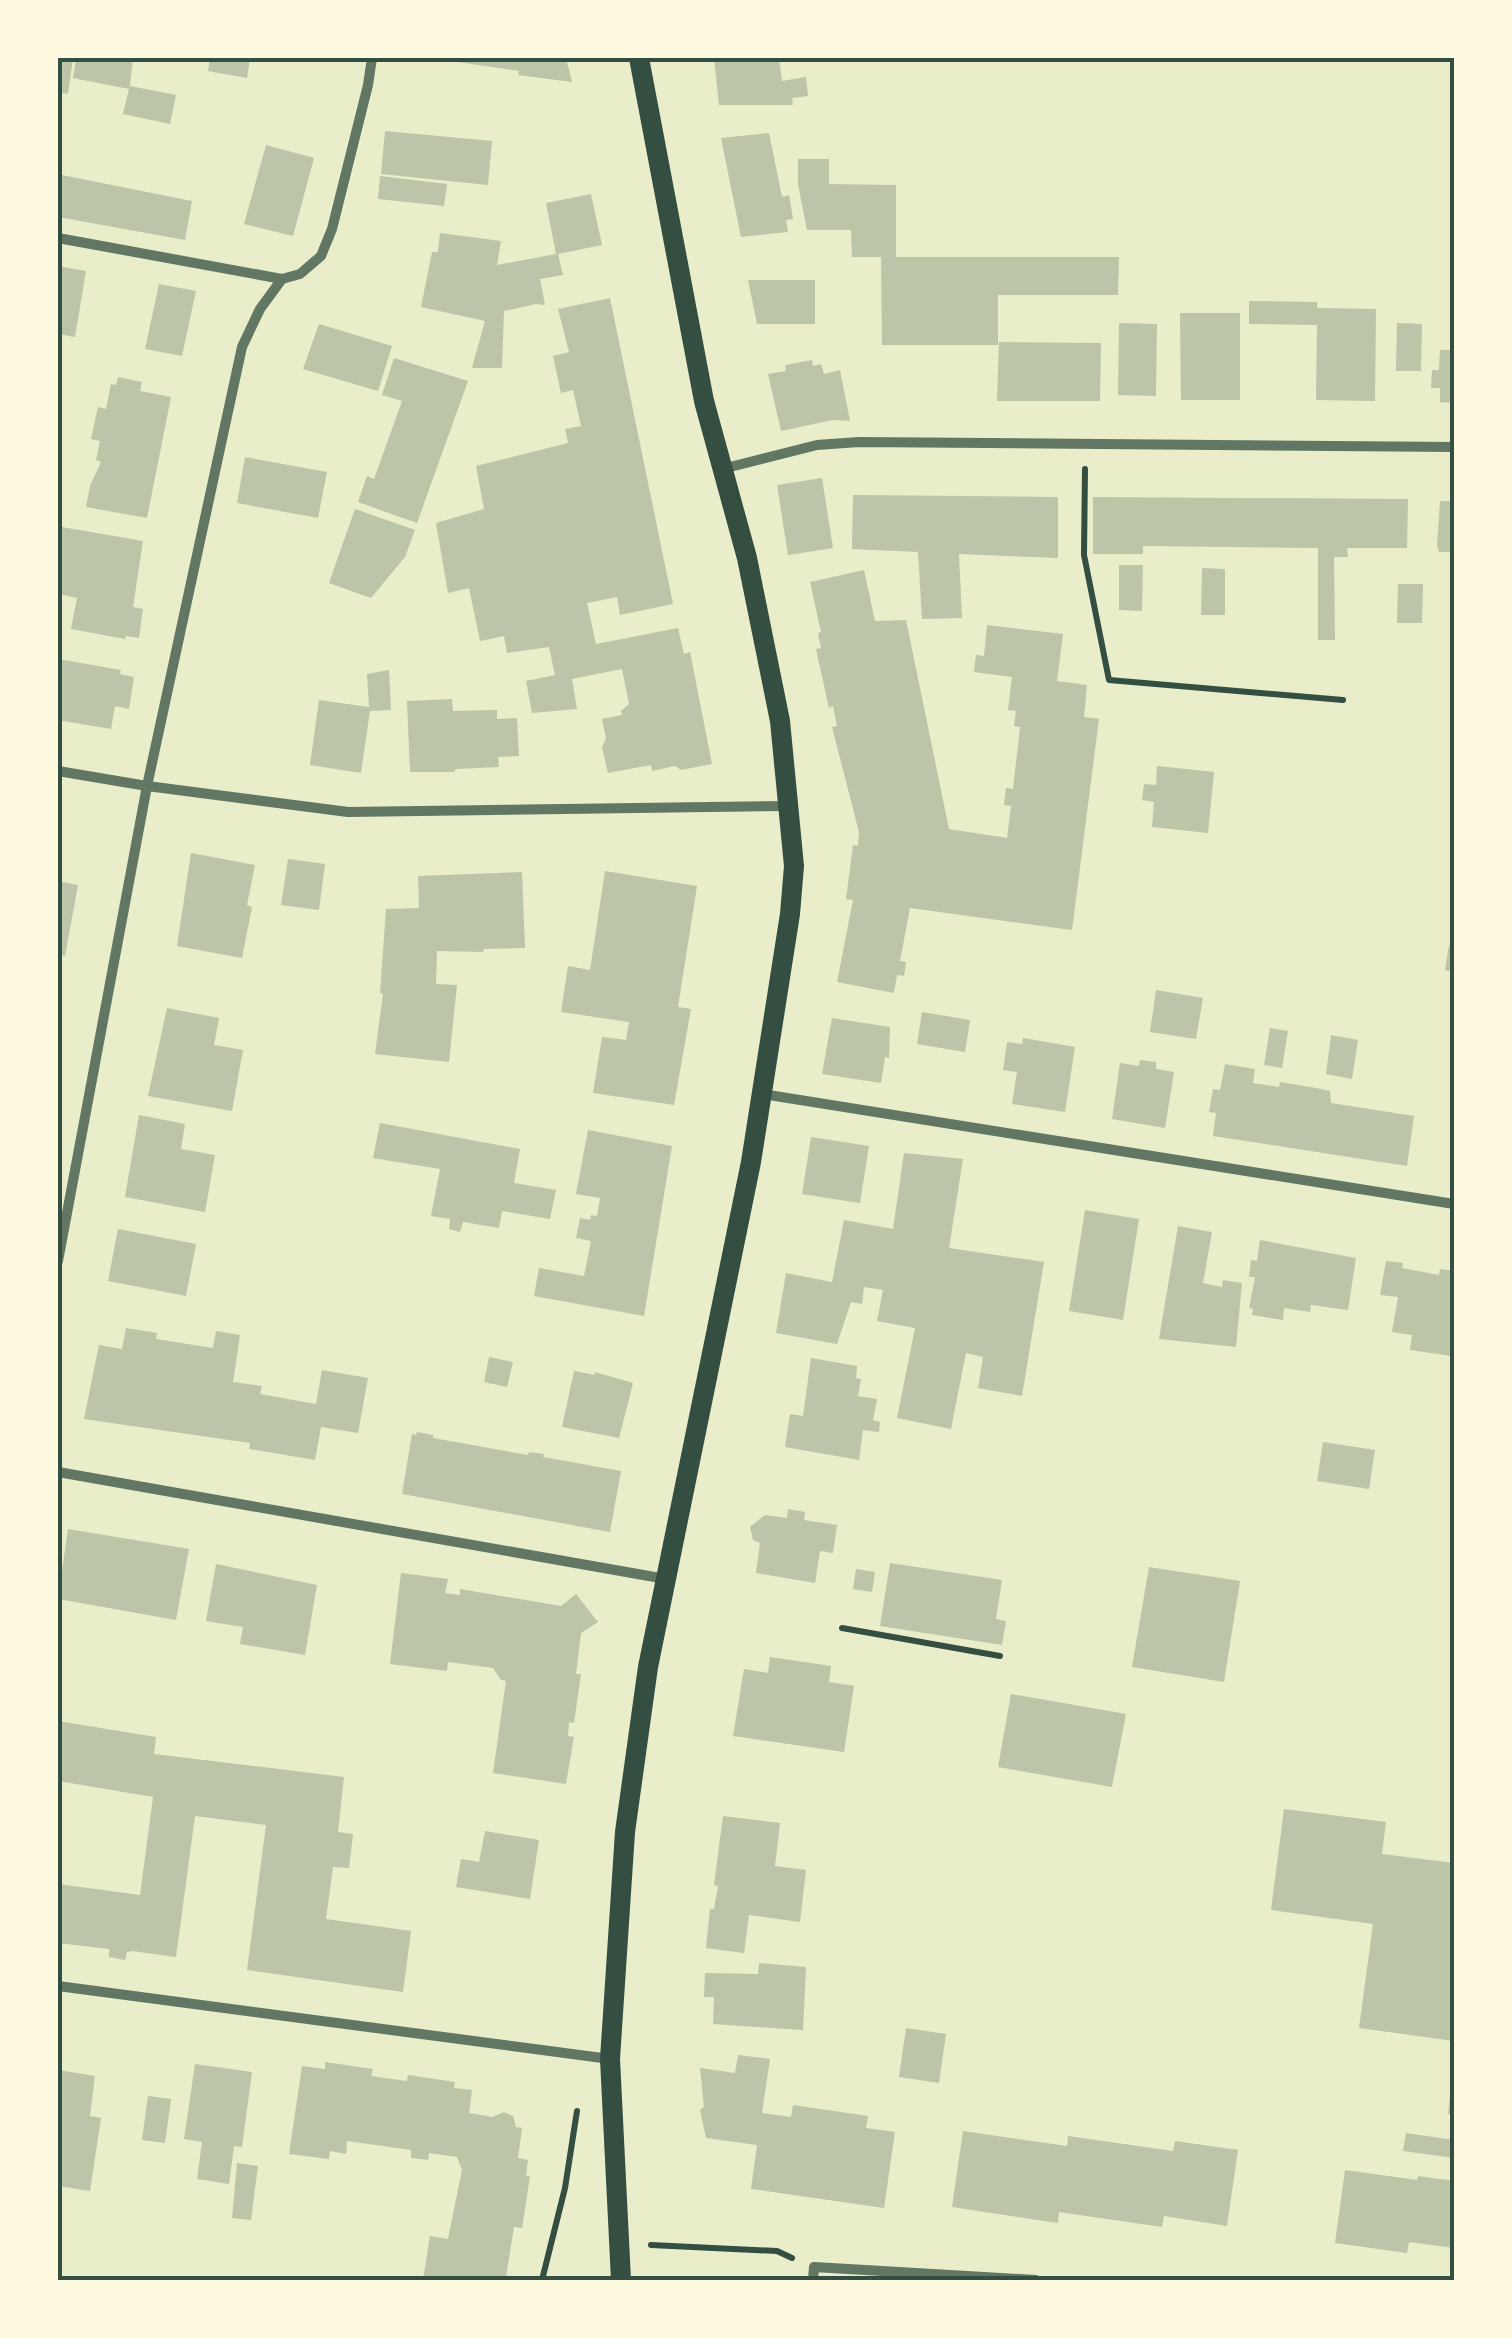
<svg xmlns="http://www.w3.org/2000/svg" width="1512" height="2338" viewBox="0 0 1512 2338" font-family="Karla,sans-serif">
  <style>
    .building { fill: #bcc5a7 }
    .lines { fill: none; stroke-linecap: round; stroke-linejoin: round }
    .path { stroke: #344e41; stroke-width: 6 }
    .minor { stroke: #617663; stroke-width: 10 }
    .secondary { stroke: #344e41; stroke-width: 20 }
    .neatline { fill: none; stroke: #344e41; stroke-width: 4 }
  </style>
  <rect width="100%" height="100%" fill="#e9edc9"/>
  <g class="building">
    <polygon points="58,58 73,58 68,94 58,92"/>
    <polygon points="76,58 133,58 130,86 176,95 170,124 123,114 129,89 73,78"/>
    <polygon points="210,58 250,58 247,78 208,71"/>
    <polygon points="431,58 566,58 572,82 518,75 519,71"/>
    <polygon points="714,58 779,58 782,81 806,77 808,96 792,98 793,105 719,105"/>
    <polygon points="385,131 492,141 488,185 381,174"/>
    <polygon points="769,133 782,197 789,195 793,219 786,220 788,232 741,237 721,138"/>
    <polygon points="266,145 314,158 293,236 244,224"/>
    <polygon points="798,159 829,159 829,184 896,185 896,257 1119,257 1118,295 998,295 998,345 882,345 881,257 852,257 851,230 807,230 798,184"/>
    <polygon points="62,175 192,201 185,240 58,217 58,189"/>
    <polygon points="380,176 447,184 444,206 378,199"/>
    <polygon points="591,194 602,245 558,254 563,275 540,279 545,305 536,304 504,311 502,368 472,368 485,321 421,307 432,252 438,252 440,233 501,241 497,265 556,254 546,203"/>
    <polygon points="58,266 86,271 75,337 58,334"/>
    <polygon points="748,280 815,280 815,324 757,324"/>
    <polygon points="159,284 196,291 182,356 145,349"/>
    <polygon points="610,298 673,604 620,615 617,597 587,603 596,644 678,628 684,654 690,652 712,764 681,770 675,766 652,771 651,765 608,773 602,747 606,738 602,719 622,715 621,711 629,704 622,669 572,679 577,709 532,713 526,681 555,675 549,647 507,653 504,636 480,641 469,588 448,593 436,523 484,509 476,466 568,443 565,429 581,426 573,390 561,393 553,356 569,352 558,309"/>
    <polygon points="1249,301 1317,302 1317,308 1376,309 1375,401 1316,400 1317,325 1249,324"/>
    <polygon points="1180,313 1240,313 1240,400 1181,400"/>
    <polygon points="1119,323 1157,324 1156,396 1118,395"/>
    <polygon points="1397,323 1422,324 1421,371 1396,371"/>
    <polygon points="319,324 392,346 378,391 303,369"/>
    <polygon points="999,342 1101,343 1100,401 997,401"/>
    <polygon points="1440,350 1454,350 1454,403 1440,402 1440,388 1431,388 1432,370 1439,370"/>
    <polygon points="394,358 468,381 417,523 358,502 367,476 374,479 402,401 382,395"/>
    <polygon points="812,360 813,366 821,364 824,374 840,370 850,421 833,420 781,431 768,374 786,371 785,365"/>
    <polygon points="118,377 142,382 140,391 171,397 147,518 86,507 90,486 101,462 96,460 100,441 91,439 98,407 106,409 111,384 116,385"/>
    <polygon points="245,457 327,472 318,518 237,503"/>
    <polygon points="822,478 833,548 788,555 777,485"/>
    <polygon points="853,495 1058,497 1058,558 959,554 962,618 922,619 918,552 852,549"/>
    <polygon points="1093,497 1408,499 1407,548 1347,548 1348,557 1334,557 1335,640 1318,640 1318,548 1143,546 1143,554 1093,554"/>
    <polygon points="1440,501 1454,501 1454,552 1439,552 1437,545"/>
    <polygon points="355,509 415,530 405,557 371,598 329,583"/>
    <polygon points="62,527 143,541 133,607 143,609 139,638 126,636 125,639 71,629 77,598 58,594 58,552"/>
    <polygon points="1119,565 1143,565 1142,611 1119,610"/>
    <polygon points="1202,568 1225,569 1225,615 1201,615"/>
    <polygon points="864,570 875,621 906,620 949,829 1007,838 1011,806 1004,805 1006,788 1013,789 1020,727 1014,726 1016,711 1008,710 1012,677 974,672 976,655 984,656 987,625 1063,634 1057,681 1087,685 1084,717 1099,719 1072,930 910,908 900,961 906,962 904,976 897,975 894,993 837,982 853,900 846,899 853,845 858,846 859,832 832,727 837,726 833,706 829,708 816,649 821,648 818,633 821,632 810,582"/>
    <polygon points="1398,584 1423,584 1422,623 1397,623"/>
    <polygon points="58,659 121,670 120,674 134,677 129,709 115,706 111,729 58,720"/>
    <polygon points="389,670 391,710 370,711 361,773 310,765 319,700 369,707 367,674"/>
    <polygon points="452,699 453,711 497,710 497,719 517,718 519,756 498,757 499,767 456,769 454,772 410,772 407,701"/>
    <polygon points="1157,766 1214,772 1208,833 1152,827 1154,802 1142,800 1144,784 1156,785"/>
    <polygon points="191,853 255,865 247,905 252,907 242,958 177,946"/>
    <polygon points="288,859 325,864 319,910 281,905"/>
    <polygon points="605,871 697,886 678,1007 691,1009 674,1105 593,1093 602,1037 626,1040 629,1022 561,1012 568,966 590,970"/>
    <polygon points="522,872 525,948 484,949 483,952 437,951 436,984 457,985 449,1062 375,1054 383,994 380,993 386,909 419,908 418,876"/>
    <polygon points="58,881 78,885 65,956 58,954"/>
    <polygon points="1449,945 1454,946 1454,972 1445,970"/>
    <polygon points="1156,990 1203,998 1196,1039 1150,1032"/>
    <polygon points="167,1008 219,1018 214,1045 243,1050 232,1111 148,1096"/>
    <polygon points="922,1012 970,1020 965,1052 917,1044"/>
    <polygon points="832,1018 890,1027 889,1058 885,1057 881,1083 822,1074"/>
    <polygon points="1270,1028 1288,1031 1282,1068 1264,1065"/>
    <polygon points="1331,1035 1358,1040 1352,1079 1326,1074"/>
    <polygon points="1023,1038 1075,1047 1065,1112 1012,1104 1017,1072 1003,1070 1007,1042 1022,1044"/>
    <polygon points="1140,1060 1156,1062 1156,1069 1174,1072 1165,1128 1112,1119 1120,1063 1139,1066"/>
    <polygon points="1225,1064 1255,1069 1253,1083 1279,1087 1280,1082 1316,1088 1330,1091 1331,1103 1414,1116 1407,1166 1213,1136 1216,1113 1209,1112 1213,1089 1220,1090"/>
    <polygon points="139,1115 185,1124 181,1149 215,1155 205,1212 125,1197"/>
    <polygon points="380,1123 520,1149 514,1183 556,1190 550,1219 502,1211 499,1228 463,1222 460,1232 449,1229 450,1219 431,1216 440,1169 373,1158"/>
    <polygon points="588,1130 672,1146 644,1316 534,1296 539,1268 584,1276 591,1241 576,1238 580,1218 590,1220 591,1215 597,1216 600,1198 576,1194"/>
    <polygon points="811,1137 869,1146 860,1203 802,1194"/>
    <polygon points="904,1153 963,1159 949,1248 1044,1262 1022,1396 978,1388 983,1357 966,1353 951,1429 897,1418 915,1328 877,1321 883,1290 864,1287 862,1304 851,1302 837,1344 776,1333 786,1273 832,1282 844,1220 893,1229"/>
    <polygon points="1085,1210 1139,1219 1123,1320 1069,1311"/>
    <polygon points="1178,1226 1212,1232 1203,1283 1222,1287 1223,1280 1242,1283 1236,1347 1159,1339"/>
    <polygon points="118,1229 196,1244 186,1296 108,1281"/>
    <polygon points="1260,1240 1356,1258 1348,1310 1311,1305 1310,1312 1284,1308 1283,1320 1252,1315 1253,1309 1249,1308 1255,1277 1249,1277 1251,1260 1257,1261"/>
    <polygon points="1386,1261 1403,1263 1402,1268 1439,1275 1440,1269 1454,1271 1452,1356 1410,1350 1412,1335 1392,1332 1398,1297 1380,1295"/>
    <polygon points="126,1328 157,1333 156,1339 213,1348 216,1331 240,1335 233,1382 262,1386 260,1394 316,1404 322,1370 368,1378 358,1433 321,1427 315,1460 249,1449 250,1443 84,1419 99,1345 122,1349"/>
    <polygon points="489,1357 513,1362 507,1387 484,1382"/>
    <polygon points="811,1358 857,1366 856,1378 861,1379 858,1396 877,1399 873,1420 880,1422 879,1432 863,1430 859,1460 785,1447 790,1414 803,1416"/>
    <polygon points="574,1371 595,1375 595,1372 633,1383 619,1438 562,1427"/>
    <polygon points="417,1432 433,1435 433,1438 528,1455 529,1452 544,1454 543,1457 621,1471 610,1532 402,1494 412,1434 416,1435"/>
    <polygon points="1323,1442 1375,1450 1369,1489 1317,1481"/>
    <polygon points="788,1509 805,1512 804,1520 837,1525 833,1553 820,1551 815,1583 756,1573 760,1543 753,1540 750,1527 765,1515 787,1518"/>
    <polygon points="68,1529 189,1549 176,1620 58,1599"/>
    <polygon points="890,1563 1002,1580 996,1619 1006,1621 1002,1645 880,1626"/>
    <polygon points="216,1564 317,1585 305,1655 240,1644 243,1627 206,1621"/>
    <polygon points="1149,1567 1240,1581 1224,1682 1132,1667"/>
    <polygon points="856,1569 875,1572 872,1592 853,1589"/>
    <polygon points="401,1573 448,1579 445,1593 460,1595 460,1589 561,1606 576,1594 598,1622 581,1633 576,1674 581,1674 574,1723 569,1722 568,1736 574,1737 566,1784 493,1773 506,1681 501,1680 493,1668 448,1662 447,1671 390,1664"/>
    <polygon points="770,1657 831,1666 829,1682 854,1686 844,1752 733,1736 744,1669 768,1673"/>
    <polygon points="1011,1694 1126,1714 1112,1787 998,1767"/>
    <polygon points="58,1721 156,1737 154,1754 344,1777 338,1832 353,1834 349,1868 333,1867 326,1919 411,1931 403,1992 247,1970 266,1825 195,1816 176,1957 132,1951 127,1952 125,1960 109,1957 109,1949 58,1943 58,1884 140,1895 153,1797 58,1781"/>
    <polygon points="1284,1809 1386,1822 1382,1854 1454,1863 1454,2041 1359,2028 1373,1924 1271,1910"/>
    <polygon points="723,1816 780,1823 775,1866 806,1870 800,1922 749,1915 744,1953 706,1948 710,1909 714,1909 718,1886 714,1885"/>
    <polygon points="485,1831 539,1840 530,1899 456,1887 461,1859 479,1862"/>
    <polygon points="759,1963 806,1967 803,2030 713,2024 714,1997 704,1997 705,1973 758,1974"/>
    <polygon points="906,2028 946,2034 939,2083 899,2077"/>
    <polygon points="738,2055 770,2059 762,2113 791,2117 793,2105 868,2116 866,2128 895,2132 884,2208 751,2189 757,2145 706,2138 700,2110 704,2107 700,2068 735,2073"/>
    <polygon points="325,2062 373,2069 371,2076 407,2081 408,2075 455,2082 454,2088 472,2090 469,2113 492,2117 504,2112 513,2116 516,2127 522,2128 518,2158 528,2160 526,2176 530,2176 522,2228 514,2227 506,2277 501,2276 500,2280 423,2280 430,2236 448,2239 462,2170 457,2157 429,2153 428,2160 411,2158 411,2150 347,2141 346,2154 330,2151 329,2159 289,2154 302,2066 325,2069"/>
    <polygon points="195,2064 252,2072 242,2147 234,2146 229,2184 197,2179 202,2142 184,2139"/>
    <polygon points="58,2070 95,2076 90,2116 101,2118 90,2191 58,2186"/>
    <polygon points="1452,2073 1454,2073 1454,2114 1448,2114"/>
    <polygon points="148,2096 171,2099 165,2143 142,2140"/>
    <polygon points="963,2131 1067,2146 1068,2136 1173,2151 1175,2141 1238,2150 1227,2226 1164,2216 1162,2227 1059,2212 1058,2223 952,2207"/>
    <polygon points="1406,2133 1454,2140 1454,2158 1403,2151"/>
    <polygon points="237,2163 258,2166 251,2220 232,2218"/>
    <polygon points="1345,2170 1417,2180 1418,2176 1454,2181 1454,2248 1409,2242 1407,2253 1335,2243"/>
  </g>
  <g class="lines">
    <g class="path">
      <polyline points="1085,469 1084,555 1109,680 1343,700"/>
      <polyline points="842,1628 1000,1656"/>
      <polyline points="651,2245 777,2251 792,2258"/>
      <polyline points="542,2280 565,2188 577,2111"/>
    </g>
    <g class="minor">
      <polyline points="58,238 282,279 300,274 321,256 332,229 368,85 372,58"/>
      <polyline points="722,469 817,445 859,442 1454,447"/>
      <polyline points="58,771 147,786 348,812 789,806"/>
      <polyline points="762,1094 1454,1204"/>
      <polyline points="58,1261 147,786 242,347 260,309 282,279"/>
      <polyline points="58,1472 666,1579"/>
      <polyline points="58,1986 610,2059"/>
      <polyline points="813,2280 814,2267 1036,2280"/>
    </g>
    <polyline class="secondary" points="621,2280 610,2059 625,1832 648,1667 751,1162 790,914 794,866 780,721 747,558 704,401 639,58"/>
  </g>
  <rect width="1512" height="2338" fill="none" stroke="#fefae0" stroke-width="120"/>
  <rect x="60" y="60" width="1392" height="2218" class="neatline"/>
</svg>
